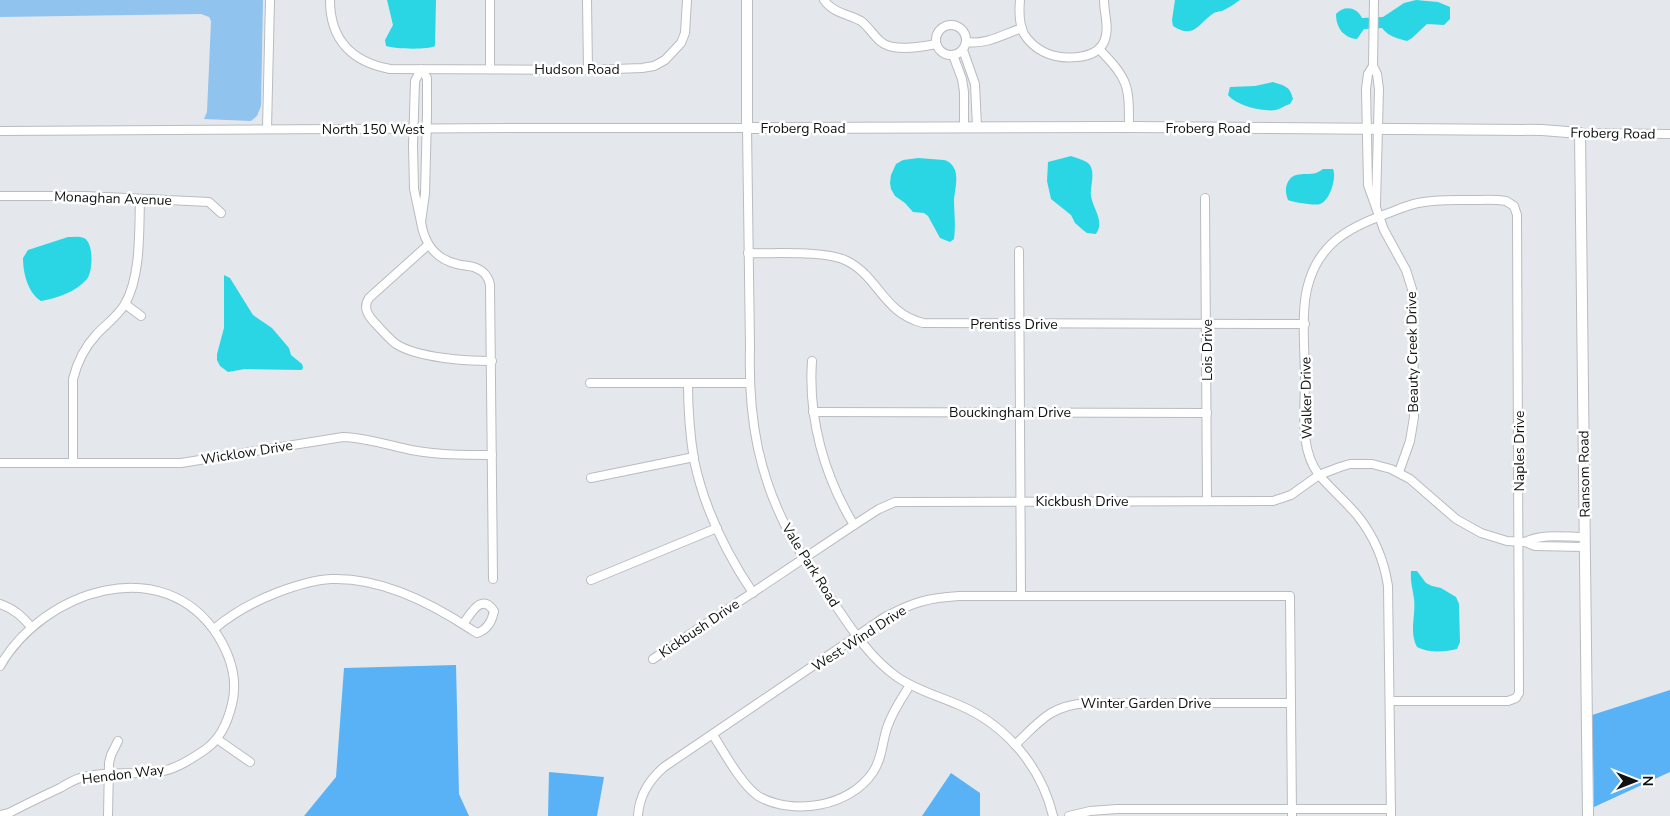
<svg xmlns="http://www.w3.org/2000/svg" width="1670" height="816" viewBox="0 0 1670 816" font-family="'Nunito Sans',sans-serif">
  <style>
    .green { fill: #90c3ed }
    .forest { fill: #59b2f5 }
    .water { fill: #2ad6e3 }
    .lines { fill: none; stroke-linecap: round; stroke-linejoin: round }
    .minor-casing { stroke: #b8bcc0; stroke-width: 10 }
    .major-casing { stroke: #b8bcc0; stroke-width: 12 }
    .minor { stroke: #fff; stroke-width: 8 }
    .major { stroke: #fff; stroke-width: 10 }
    .labels { text-anchor: middle; stroke-width: 5; stroke-linejoin: round; paint-order: stroke }
    .street-label { font-size: 14px; fill: #101112; stroke: #fff }
  </style>
  <rect width="100%" height="100%" fill="#e4e8ec"/>
  <polygon class="green" points="0,0 263,0 261,106 257,116 251,121 204,119 207,112 211,21 209,17 201,14 0,17"/>
  <g class="forest">
    <polygon points="456,665 459,794 469,816 304,816 336,777 344,668"/>
    <polygon points="1670,690 1670,772 1594,807 1592,715"/>
    <polygon points="549,772 604,777 597,816 548,816"/>
    <polygon points="951,773 980,793 980,816 922,816"/>
  </g>
  <g class="water">
    <path d="M 387,0 L 436,0 L 435,46 C 427,50 395,49 386,46 L 385,40 L 393,25 Z"/>
    <path d="M 1175,0 L 1240,0 C 1234,4 1229,8 1222,11 C 1220,11 1216,12 1214,13 C 1198,23 1195,40 1173,26 L 1172,20 Z"/>
    <path d="M 1416,0 L 1438,2 L 1450,7 L 1450,19 L 1444,25 L 1427,24 L 1412,38 L 1407,41 C 1397,38 1389,37 1382,28 L 1364,29 L 1357,39 C 1344,38 1336,28 1336,14 C 1344,5 1357,7 1362,18 L 1383,17 L 1404,3 Z"/>
    <path d="M 1273,82 C 1285,86 1290,86 1293,99 L 1290,104 C 1285,105 1281,109 1276,110 C 1263,112 1237,106 1228,95 L 1230,87 L 1255,86 Z"/>
    <path d="M 1071,156 C 1076,158 1085,160 1089,164 C 1096,172 1090,187 1091,196 C 1093,209 1105,221 1096,234 L 1087,233 L 1083,230 L 1075,223 L 1071,215 L 1051,199 L 1047,181 L 1048,162 Z"/>
    <path d="M 918,158 L 944,160 C 949,161 953,165 955,170 C 958,179 955,190 954,199 C 954,212 956,226 954,239 L 950,242 L 940,238 L 928,216 L 924,213 L 913,212 L 905,203 L 895,196 L 891,189 L 890,183 L 891,175 L 896,164 L 903,160 Z"/>
    <path d="M 1323,169 L 1333,169 C 1337,177 1330,201 1320,204 C 1315,206 1293,202 1288,200 C 1286,194 1285,189 1287,184 C 1293,170 1304,176 1316,173 C 1319,172 1321,170 1323,169 Z"/>
    <path d="M 68,237 C 73,237 79,236 84,238 C 94,243 93,271 87,279 C 76,292 57,298 41,301 C 28,293 23,273 23,258 L 28,250 Z"/>
    <polygon points="224,275 230,278 253,315 272,328 289,348 291,355 302,364 303,367 302,370 245,369 228,372 220,366 217,360 217,354 224,328"/>
    <path d="M 1411,571 L 1417,571 L 1426,583 L 1432,586 L 1441,588 L 1456,597 L 1459,604 L 1460,642 L 1457,649 C 1445,652 1428,653 1417,647 C 1409,631 1416,616 1414,599 C 1413,590 1410,581 1411,571 Z"/>
  </g>
  <g class="lines">
    <defs>
      <g id="minor">
        <path d="M 330,0 C 330,40 352,62 390,69 L 588,70 L 642,68 L 654,66 L 665,60 L 681,43 L 685,33 L 687,0"/>
        <polyline points="587,0 588,70"/>
        <path d="M 824,0 C 833,13 848,14 861,21 C 868,26 873,35 880,41 C 891,52 922,47 936,44"/>
        <path d="M 1020,0 C 1019,11 1019,24 1024,34 C 1029,42 1036,48 1044,52 C 1060,60 1095,61 1104,42 C 1110,28 1104,14 1104,0"/>
        <polyline points="1374,0 1373,66 1368,74 1366,89 1368,185 1384,230 1406,270 1412,289 1413,306 1414,417 1410,441 1399,472"/>
        <circle cx="951" cy="40" r="15"/>
        <path d="M 967,42 C 986,45 1004,34 1022,28"/>
        <path d="M 1099,49 C 1129,80 1129,85 1129,127"/>
        <polyline points="963,50 975,84 977,127"/>
        <polyline points="953,55 962,79 964,92 964,127"/>
        <polyline points="1373,66 1377,74 1379,89 1376,204"/>
        <polygon points="421,69 427,78 427,115 425,194 421,222 414,189 413,145 415,81"/>
        <polyline points="490,69 490,0"/>
        <polyline points="267,129 270,0"/>
        <path d="M 0,131 L 530,128 L 747,128 L 750,347 C 748,417 758,478 793,540 C 804,560 819,580 832,600 C 851,628 869,657 897,677 C 916,690 938,696 959,705 C 1006,725 1041,766 1053,816"/>
        <polyline points="1580,133 1670,134"/>
        <polyline points="0,196 85,196 209,202 221,213"/>
        <polyline points="1205,198 1207,501"/>
        <path d="M 421,222 C 424,242 435,259 457,264 C 463,266 470,265 476,268 C 484,271 489,278 490,285 L 493,579"/>
        <path d="M 428,245 L 369,298 C 363,307 367,314 374,322 C 381,329 388,338 396,344 C 418,358 466,361 492,361"/>
        <polyline points="1019,251 1021,596"/>
        <path d="M 748,253 C 774,254 826,250 847,261 C 879,277 883,313 923,323 L 1305,324"/>
        <polyline points="125,304 141,316"/>
        <path d="M 812,361 C 808,418 824,476 854,525"/>
        <polyline points="590,383 749,383"/>
        <path d="M 688,384 C 688,409 690,435 694,460 C 704,507 726,553 753,593"/>
        <polyline points="813,412 1207,413"/>
        <path d="M 73,462 L 73,379 C 77,363 84,348 96,335 C 105,325 117,317 125,304 C 141,276 139,231 140,199"/>
        <path d="M 0,463 L 181,463 L 343,437 C 367,438 388,445 411,450 C 438,455 465,455 492,455"/>
        <polyline points="591,478 694,457"/>
        <path d="M 1525,542 C 1542,533 1566,537 1584,537"/>
        <polyline points="591,580 717,528"/>
        <path d="M 0,604 C 14,609 22,616 31,627"/>
        <path d="M 214,629 C 233,613 253,602 276,593 C 294,586 312,580 331,579 C 380,577 433,604 472,630 L 477,633 C 487,630 492,621 494,611 C 481,592 471,614 463,624"/>
        <polyline points="653,659 854,525 879,509 895,502 1273,501 1291,495 1319,475 1340,467 1350,464 1372,464 1391,469 1410,479 1456,519 1481,533 1507,541 1525,542 1535,546 1584,547"/>
        <path d="M 0,666 C 43,591 163,550 218,636 C 231,657 238,680 232,704 C 228,721 220,739 206,749 C 193,758 178,768 163,771 C 137,776 109,770 84,777 C 76,778 67,784 60,788 C 43,796 26,804 9,813 L 0,815"/>
        <path d="M 1390,701 L 1508,701 L 1516,698 L 1519,693 L 1517,215 L 1514,206 L 1506,201 C 1495,199 1483,200 1472,200 C 1454,200 1436,199 1418,203 C 1407,205 1397,210 1386,214 C 1347,228 1317,245 1307,289 C 1301,315 1305,352 1305,380 C 1305,412 1299,449 1319,475 C 1331,489 1345,501 1357,515 C 1374,536 1384,560 1388,586 L 1391,816"/>
        <path d="M 713,735 C 724,752 741,784 758,796 C 793,816 850,807 873,772 C 883,757 882,740 888,725 C 893,711 902,698 910,685"/>
        <polyline points="217,739 250,762"/>
        <path d="M 1015,745 C 1040,721 1050,706 1086,703 L 1290,703"/>
        <polyline points="108,816 109,763 111,755 118,741"/>
        <path d="M 638,816 C 639,796 649,780 664,767 L 885,617 C 914,602 927,598 959,596 L 1290,596 L 1292,816"/>
        <polyline points="1069,816 1090,811 1117,809 1391,809"/>
      </g>
      <polyline id="major" points="747,0 747,128 1129,127 1542,130 1580,133 1588,816"/>
    </defs>
    <use href="#minor" class="minor-casing"/>
    <use href="#major" class="major-casing"/>
    <use href="#minor" class="minor"/>
    <use href="#major" class="major"/>
  </g>
  <g class="labels">
    <g class="street-label">
      <text x="577" y="74">Hudson Road</text>
      <text x="803" y="133">Froberg Road</text>
      <text x="1208" y="133">Froberg Road</text>
      <text x="373" y="134">North 150 West</text>
      <text transform="translate(1613 133) rotate(1)" y="5">Froberg Road</text>
      <text transform="translate(113 198) rotate(2)" y="5">Monaghan Avenue</text>
      <text x="1014" y="329">Prentiss Drive</text>
      <text transform="translate(1207 350) rotate(-90)" y="5">Lois Drive</text>
      <text transform="translate(1412 352) rotate(-91)" y="5">Beauty Creek Drive</text>
      <text transform="translate(1306 398) rotate(-91)" y="5">Walker Drive</text>
      <text x="1010" y="417">Bouckingham Drive</text>
      <text transform="translate(1519 451) rotate(-90)" y="5">Naples Drive</text>
      <text transform="translate(247 452) rotate(-9)" y="5">Wicklow Drive</text>
      <text transform="translate(1584 474) rotate(-91)" y="5">Ransom Road</text>
      <text x="1082" y="506">Kickbush Drive</text>
      <text transform="translate(811 565) rotate(58)" y="5">Vale Park Road</text>
      <text transform="translate(699 628) rotate(-34)" y="5">Kickbush Drive</text>
      <text transform="translate(859 638) rotate(-33)" y="5">West Wind Drive</text>
      <text x="1146" y="708">Winter Garden Drive</text>
      <text transform="translate(123 774) rotate(-7)" y="5">Hendon Way</text>
    </g>
  </g>
  <g transform="translate(1635 781) rotate(90)" stroke="#ffffff" stroke-width="4" paint-order="stroke">
  <path d="M0-4L9 19L0 12L-9 19Z" fill="#101112"/>
  <text y="-8" font-size="14" font-weight="bold" text-anchor="middle" fill="#101112">N</text>
  </g>
</svg>
